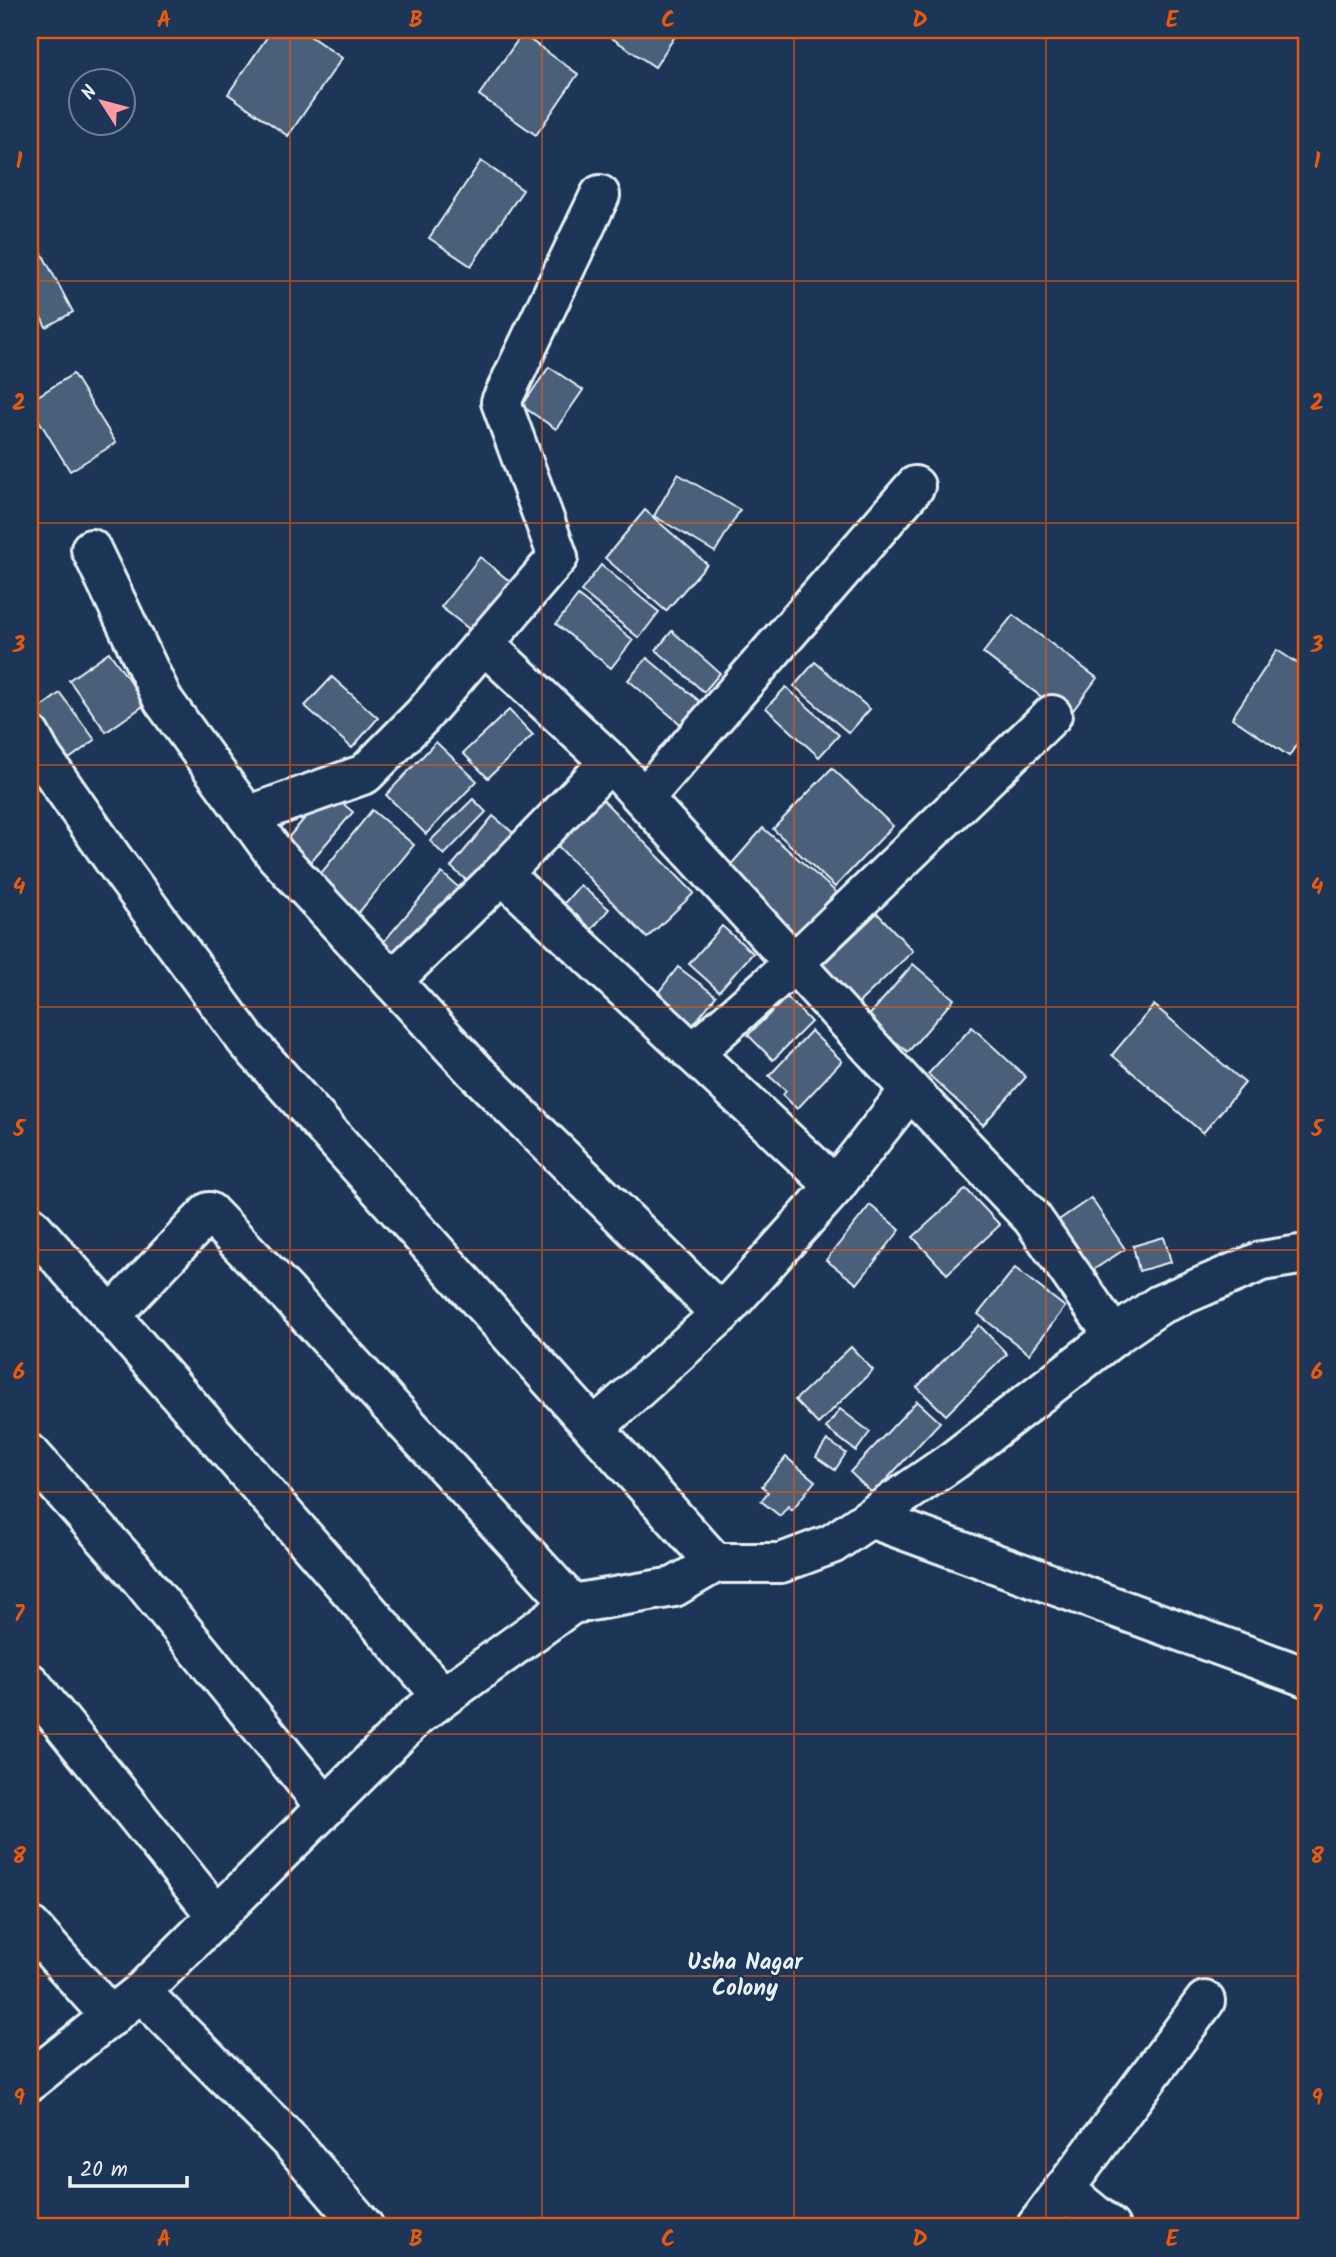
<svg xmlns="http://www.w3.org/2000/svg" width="1336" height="2257" viewBox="0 0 1336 2257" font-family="Kalam,sans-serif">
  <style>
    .building { fill: #495e7a; stroke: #e8f1f8; stroke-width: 2 }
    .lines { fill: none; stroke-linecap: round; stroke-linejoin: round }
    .minor-casing { stroke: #e8f1f8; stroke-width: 44 }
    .minor { stroke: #1d3557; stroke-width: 38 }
    .grid { fill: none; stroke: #e8590c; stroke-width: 2; stroke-opacity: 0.55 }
    .labels { text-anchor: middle; stroke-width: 5; stroke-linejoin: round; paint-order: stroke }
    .neighbourhood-label { font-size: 23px; font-weight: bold; fill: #e8f1f8; stroke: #1d3557 }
    .neatline { fill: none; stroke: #e8590c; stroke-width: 2.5 }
    .grid-label { font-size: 23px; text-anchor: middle; font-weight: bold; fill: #e8590c }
  </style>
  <rect width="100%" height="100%" fill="#1d3557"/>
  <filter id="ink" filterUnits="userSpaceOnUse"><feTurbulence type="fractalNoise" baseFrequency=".0143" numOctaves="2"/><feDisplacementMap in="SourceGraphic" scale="14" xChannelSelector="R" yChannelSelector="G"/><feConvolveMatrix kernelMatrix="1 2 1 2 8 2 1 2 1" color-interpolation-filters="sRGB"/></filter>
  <g filter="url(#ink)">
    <g class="building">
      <polygon points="272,30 301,30 342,58 288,136 228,94"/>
      <polygon points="600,30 679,30 655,67"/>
      <polygon points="522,34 578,74 536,135 479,95"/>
      <polygon points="481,161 523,190 471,266 429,238"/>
      <polygon points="36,242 73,312 46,327 30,296 30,245"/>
      <polygon points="549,367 583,390 556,429 522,406"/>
      <polygon points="73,374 116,443 70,471 30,406 30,401"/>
      <polygon points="678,474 740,510 715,552 654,516"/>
      <polygon points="645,510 707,564 666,611 605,558"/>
      <polygon points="480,557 513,584 473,632 441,607"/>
      <polygon points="601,565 659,612 639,638 581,591"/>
      <polygon points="578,596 633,640 611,668 556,624"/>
      <polygon points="1013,615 1097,678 1068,717 983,653"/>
      <polygon points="672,631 720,673 704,692 656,650"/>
      <polygon points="1277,650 1306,669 1306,730 1289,756 1232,718"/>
      <polygon points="109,652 146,704 106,732 69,680"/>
      <polygon points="647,658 703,704 684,727 628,680"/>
      <polygon points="815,662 870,709 849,733 794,686"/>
      <polygon points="332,677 378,718 352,748 305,706"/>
      <polygon points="786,687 839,735 819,757 766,708"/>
      <polygon points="60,693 95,740 65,762 30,716"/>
      <polygon points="509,710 533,735 488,778 463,753"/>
      <polygon points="436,742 477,781 426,834 386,795"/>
      <polygon points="832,768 893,826 835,887 773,829"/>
      <polygon points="328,791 353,812 306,867 281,846"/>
      <polygon points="600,797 694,893 647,938 554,842"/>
      <polygon points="473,799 486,812 444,855 430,841"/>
      <polygon points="372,810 414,845 356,916 314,882"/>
      <polygon points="493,816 523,841 480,892 451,867"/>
      <polygon points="763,828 836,892 794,939 721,876"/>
      <polygon points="442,873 464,892 396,971 374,953"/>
      <polygon points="580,885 609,909 583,940 554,915"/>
      <polygon points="877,913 913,951 849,1012 813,974"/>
      <polygon points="722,926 753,953 719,991 689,964"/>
      <polygon points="913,964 954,999 908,1052 867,1018"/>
      <polygon points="678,967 716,996 685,1035 648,1006"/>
      <polygon points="787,997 811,1022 773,1060 748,1035"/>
      <polygon points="1154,1005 1245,1083 1203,1133 1112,1055"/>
      <polygon points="972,1027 1026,1077 983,1125 928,1074"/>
      <polygon points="811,1031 842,1061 797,1109 783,1095 786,1091 769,1076"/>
      <polygon points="966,1189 1000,1225 947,1274 913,1237"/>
      <polygon points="1091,1198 1125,1249 1087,1274 1053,1224"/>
      <polygon points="870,1205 900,1230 857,1284 826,1260"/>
      <polygon points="1164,1237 1171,1262 1139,1271 1133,1246"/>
      <polygon points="1015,1268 1065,1307 1029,1354 978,1314"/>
      <polygon points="979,1325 1007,1354 946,1415 917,1387"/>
      <polygon points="851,1347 873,1370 818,1424 795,1400"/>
      <polygon points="917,1401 940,1422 873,1494 850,1472"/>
      <polygon points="840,1409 870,1432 856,1451 826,1428"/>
      <polygon points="827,1440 846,1453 835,1470 816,1457"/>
      <polygon points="786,1457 815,1481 792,1510 788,1506 780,1516 761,1501 768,1492 762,1486"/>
    </g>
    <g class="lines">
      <defs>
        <g id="minor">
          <polyline points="91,549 163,700 275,854 475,1071 721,1314 594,1428"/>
          <polyline points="484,644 610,762 910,1090 1032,1218 1114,1336"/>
          <polyline points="30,735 42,757 113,859 246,1040 715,1563"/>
          <polyline points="644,798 915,486"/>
          <polyline points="247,816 365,774 423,715 558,557 501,402 600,195"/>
          <polyline points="502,874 610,762"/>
          <polyline points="392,981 502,874 835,1186 721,1314"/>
          <polyline points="693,1053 794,963 1052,715"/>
          <polyline points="835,1186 910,1090"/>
          <polyline points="30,1225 111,1316"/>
          <polyline points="30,1454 132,1568 326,1807"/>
          <polyline points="870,1518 1306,1677"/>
          <polyline points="30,1683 217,1916"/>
          <polyline points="443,1697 111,1316 209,1212 287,1293 572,1604"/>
          <polyline points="30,1926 111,2017"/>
          <polyline points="141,1992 417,1716 572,1604 674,1587 715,1563 781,1563 832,1544 954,1460 1114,1336 1159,1305 1262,1261 1306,1254"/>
          <polyline points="30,2081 141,1992 291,2142 364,2227"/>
          <polyline points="1064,2189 1110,2227"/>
          <polyline points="1036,2227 1205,2001"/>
        </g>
      </defs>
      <use href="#minor" class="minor-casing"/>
      <use href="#minor" class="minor"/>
    </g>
  </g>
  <path class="grid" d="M 290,30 L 290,2227M 542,30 L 542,2227M 794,30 L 794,2227M 1046,30 L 1046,2227M 30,281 L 1306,281M 30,523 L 1306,523M 30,765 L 1306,765M 30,1007 L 1306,1007M 30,1250 L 1306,1250M 30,1492 L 1306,1492M 30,1734 L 1306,1734M 30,1976 L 1306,1976"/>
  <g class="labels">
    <g class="neighbourhood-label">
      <text x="745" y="1969">Usha Nagar<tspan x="745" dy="26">Colony</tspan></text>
    </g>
  </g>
  <rect width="1336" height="2257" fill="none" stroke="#1d3557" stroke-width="77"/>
  <g transform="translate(102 102) rotate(306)"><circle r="33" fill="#1d3557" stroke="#6e8097" stroke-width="2"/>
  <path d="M0-5L12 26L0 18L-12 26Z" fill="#ff9aa2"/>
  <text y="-10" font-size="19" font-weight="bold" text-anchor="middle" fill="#e8f1f8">N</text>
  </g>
  <path d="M70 2176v10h117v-10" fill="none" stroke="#e8f1f8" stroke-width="3.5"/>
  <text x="80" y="2176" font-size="21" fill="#e8f1f8" stroke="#1d3557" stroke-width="5" paint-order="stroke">20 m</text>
  <rect x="38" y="38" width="1260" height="2180" class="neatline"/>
  <g class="grid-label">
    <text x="164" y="27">A</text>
    <text x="416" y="27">B</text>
    <text x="668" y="27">C</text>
    <text x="920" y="27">D</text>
    <text x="1172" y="27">E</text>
    <text x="19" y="168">1</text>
    <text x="1317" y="168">1</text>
    <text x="19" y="410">2</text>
    <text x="1317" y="410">2</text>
    <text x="19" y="652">3</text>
    <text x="1317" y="652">3</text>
    <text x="19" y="894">4</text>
    <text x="1317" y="894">4</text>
    <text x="19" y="1136">5</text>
    <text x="1317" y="1136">5</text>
    <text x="19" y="1379">6</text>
    <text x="1317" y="1379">6</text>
    <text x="19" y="1621">7</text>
    <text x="1317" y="1621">7</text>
    <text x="19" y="1863">8</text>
    <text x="1317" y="1863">8</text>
    <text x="19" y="2105">9</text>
    <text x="1317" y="2105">9</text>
    <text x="164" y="2246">A</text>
    <text x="416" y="2246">B</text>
    <text x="668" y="2246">C</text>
    <text x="920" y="2246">D</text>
    <text x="1172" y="2246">E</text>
  </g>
</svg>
